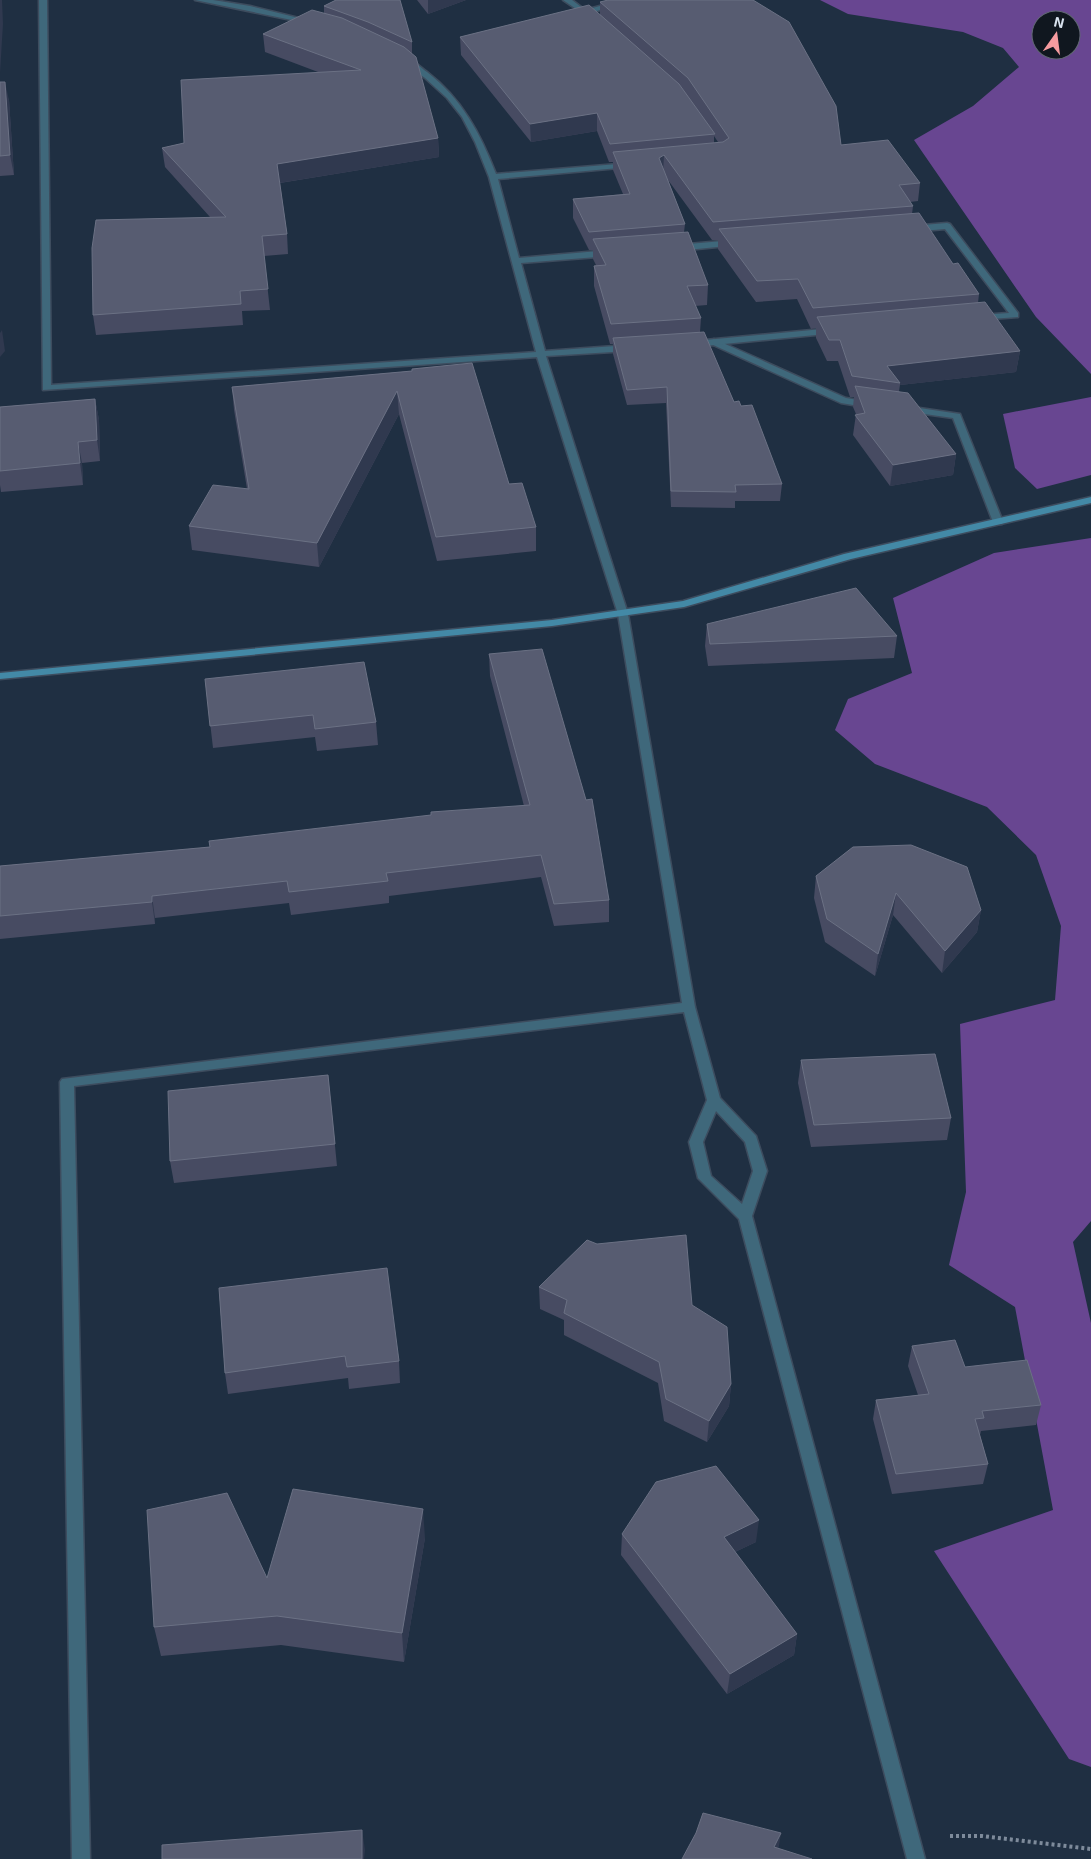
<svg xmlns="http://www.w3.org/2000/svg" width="1091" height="1859" viewBox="0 0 1091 1859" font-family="'Exo 2',sans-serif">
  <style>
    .forest { fill: #684691; fill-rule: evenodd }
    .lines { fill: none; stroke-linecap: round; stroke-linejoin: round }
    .lane-casing { stroke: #3d4c5e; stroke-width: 3 }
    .street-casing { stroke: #3d4c5e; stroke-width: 3 }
    .secondary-casing { stroke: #3d4c5e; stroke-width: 3 }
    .path { stroke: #7e8b9b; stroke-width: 4; stroke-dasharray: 3 3; stroke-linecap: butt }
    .lane { fill: #3f687b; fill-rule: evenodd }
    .street { fill: #3f687b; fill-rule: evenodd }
    .secondary { fill: #4389a6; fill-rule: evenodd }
    .wall { fill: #474b62; fill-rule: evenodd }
    .shaded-wall { fill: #30394f }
    .building { fill: #575c71; stroke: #6b7184 }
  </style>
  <rect width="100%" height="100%" fill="#1f2f42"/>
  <g class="forest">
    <path d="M 820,0 L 1091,0 L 1091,374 L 1036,317 L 914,140 L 973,106 L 1019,67 L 1003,48 L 963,32 L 848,14 ZM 1041,20 L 1071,20 L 1071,50 L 1041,50 Z"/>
    <polygon points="1091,397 1091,475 1037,489 1015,468 1003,414"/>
    <polygon points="1091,538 1091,1221 1073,1242 1091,1323 1091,1767 1069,1759 934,1551 1053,1510 1015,1307 949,1265 966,1192 960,1024 1055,1000 1061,926 1036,855 987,807 875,764 835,730 848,699 912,673 893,598 994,553"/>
  </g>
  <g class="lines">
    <defs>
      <g id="lane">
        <polygon points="714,339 846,398 871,402 876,405 871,408 841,403 711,344 709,342"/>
        <polygon points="906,406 960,414 1003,522 1002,524 994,524 993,522 953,418 903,411 903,407"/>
      </g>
      <g id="street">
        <path d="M 39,0 L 47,0 L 51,385 L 536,352 L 489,177 L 475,142 L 462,117 L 447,98 L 425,78 L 403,63 L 403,59 C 412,58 420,67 427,72 C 462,99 480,133 496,174 L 630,163 L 634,165 L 630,167 L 498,179 L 519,258 L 610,250 L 614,253 L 610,256 L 521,263 L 545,351 L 629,345 L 634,348 L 629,351 L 546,356 L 628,614 L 695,1007 L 720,1098 L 756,1136 L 767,1171 L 752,1216 L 925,1859 L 907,1859 L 739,1219 L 698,1178 L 689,1142 L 707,1100 L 684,1012 L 74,1086 L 90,1859 L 72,1859 L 60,1082 L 62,1079 L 682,1003 L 618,614 L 537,357 L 43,390 ZM 716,1111 L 745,1142 L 753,1171 L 742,1204 L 711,1176 L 703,1142 Z"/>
        <polygon points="195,0 213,0 250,6 315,22 311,24"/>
        <polygon points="563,0 572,0 585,10 622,0 634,0 590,13 595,17 591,19"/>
        <polygon points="947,223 950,224 1018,313 1018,317 977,320 975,318 980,315 1009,313 945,229 911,232 907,229 911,226"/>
        <polygon points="734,240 737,241 737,245 677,251 673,248 677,245"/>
        <polygon points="833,328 838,331 836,333 694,347 689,344 694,341"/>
      </g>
      <polygon id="secondary" points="1091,497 1091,503 851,559 684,607 552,626 0,679 0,673 552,620 683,601 844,554"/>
    </defs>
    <use href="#lane" class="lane-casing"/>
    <use href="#street" class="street-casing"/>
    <use href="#secondary" class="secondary-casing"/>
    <polyline class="path" points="950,1836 982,1836 1091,1849"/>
    <use href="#lane" class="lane"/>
    <use href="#street" class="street"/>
    <use href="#secondary" class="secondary"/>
  </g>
  <g class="wall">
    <polygon points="336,0 412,42 412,54 438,138 439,157 280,183 287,234 288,254 264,256 270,310 242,311 243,325 96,335 93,315 210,217 165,167 162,148 184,143 318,72 265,52 263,34 324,13 324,6"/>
    <polygon points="417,0 466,0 428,14"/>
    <path d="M 600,2 L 841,145 L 920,183 L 918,201 L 910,202 L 913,206 L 912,214 L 953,264 L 979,294 L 978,303 L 1020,351 L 1016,372 L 900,385 L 899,391 L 956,454 L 953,475 L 890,486 L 853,435 L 856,414 L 853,407 L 854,397 L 850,397 L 838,361 L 827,361 L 816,338 L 816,328 L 811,329 L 797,299 L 756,302 L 718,249 L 718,240 L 712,240 L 668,180 L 685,224 L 684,232 L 708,285 L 707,305 L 695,306 L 701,318 L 700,332 L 734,402 L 782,484 L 780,501 L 735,501 L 735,508 L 671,507 L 666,403 L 627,405 L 613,354 L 613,344 L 610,344 L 594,286 L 594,266 L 596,265 L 593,259 L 593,250 L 589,250 L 573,218 L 573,199 L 623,194 L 613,170 L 613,162 L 609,162 L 597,131 L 531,142 L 461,55 L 460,37 L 600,15 ZM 714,136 L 718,142 L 714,143 Z"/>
    <polygon points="0,82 9,100 14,175 0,176"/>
    <polygon points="412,369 509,484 536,527 536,551 437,561 399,414 319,567 192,550 189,526 247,489 234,410 232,387 412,371"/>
    <polygon points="95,399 99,420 100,461 82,463 83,485 1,492 0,485 0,407"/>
    <polygon points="707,624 897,636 894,658 708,666 705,646"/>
    <polygon points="489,654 609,900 609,922 554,926 541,877 389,896 389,903 291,915 289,903 155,918 155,924 0,939 0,866 210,847 524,806 490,676"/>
    <polygon points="205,679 376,722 378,745 317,751 315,737 213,748"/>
    <polygon points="816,876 981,910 977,932 942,973 893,915 875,976 825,942 814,898"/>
    <polygon points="801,1060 951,1118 947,1140 811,1147 798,1083"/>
    <polygon points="328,1075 337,1166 174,1183 170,1161"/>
    <polygon points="539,1287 692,1305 731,1384 729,1406 707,1442 664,1421 658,1383 564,1335 564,1320 540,1309"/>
    <polygon points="219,1288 399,1361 400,1383 349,1389 348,1378 228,1394 225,1373"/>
    <polygon points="912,1346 965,1367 1041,1405 1036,1425 981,1431 980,1435 988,1464 983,1484 892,1494 873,1419 876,1400 918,1395 908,1366"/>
    <polygon points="622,1534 756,1542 735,1552 797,1634 794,1655 727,1694 621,1555"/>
    <polygon points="425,1538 404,1662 281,1645 161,1656 154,1627 267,1578"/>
  </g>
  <g class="shaded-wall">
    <polygon points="0,0 2,0 3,24 0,73"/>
    <polygon points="428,0 466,0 428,14"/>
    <polygon points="5,82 9,100 14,175 10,155"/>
    <polygon points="597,113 597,131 531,142 530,124"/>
    <polygon points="438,138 439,157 279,183 277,164"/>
    <polygon points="664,155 663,174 659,158"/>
    <polygon points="2,330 5,351 0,357 0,333"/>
    <polygon points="1020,351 1016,372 900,385 900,383 887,366"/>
    <polygon points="397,391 399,414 319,567 317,543"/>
    <polygon points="95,399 99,420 100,461 97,440"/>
    <polygon points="78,442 82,463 83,485 80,463"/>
    <polygon points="956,454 953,475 890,486 893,465"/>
    <polygon points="896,893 893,915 875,976 878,954"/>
    <polygon points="152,896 155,918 155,924 152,902"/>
    <polygon points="981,910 977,932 942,973 945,951"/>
    <polygon points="731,1384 729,1406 707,1442 709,1421"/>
    <polygon points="423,1509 425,1538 404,1662 402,1633"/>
    <polygon points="759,1520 756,1542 722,1558 724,1537"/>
    <polygon points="797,1634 794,1655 727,1694 730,1674"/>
    <polygon points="362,1830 365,1850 364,1859 362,1859"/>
    <polygon points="781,1833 778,1852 774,1847"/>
  </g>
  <g class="building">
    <polygon points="336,0 400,0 412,42 368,22 324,6"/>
    <polygon points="608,0 753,0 789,22 836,106 841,145 888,140 920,183 899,185 913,206 713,222 664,155 659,158 685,224 589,232 573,199 630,194 613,152 723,142 729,138 688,78 600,2"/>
    <polygon points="589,5 679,84 715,134 610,144 597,113 530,124 460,37"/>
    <polygon points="312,10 342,18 404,47 416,57 438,138 277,164 287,234 262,236 268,289 240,291 241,304 93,315 92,248 96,220 226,217 162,148 184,143 181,80 361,70 263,34"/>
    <polygon points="0,82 5,82 10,155 0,156"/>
    <polygon points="919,213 953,264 958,263 979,294 813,308 798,279 757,281 719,229"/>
    <polygon points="688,232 708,285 687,286 701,318 611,324 594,266 606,265 593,239"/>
    <polygon points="985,302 1020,351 887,366 900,383 852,376 840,340 829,340 817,317"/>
    <polygon points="704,332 734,402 739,401 741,406 752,405 782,484 735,485 736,492 671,491 667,387 627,390 613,338"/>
    <polygon points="472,363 509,484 522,483 536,527 436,537 397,391 317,543 189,526 213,485 249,489 232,387 412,371 412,369"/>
    <polygon points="855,386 908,393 956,454 893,465 855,415 865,413"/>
    <polygon points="95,399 97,440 78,442 80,463 0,471 0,407"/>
    <polygon points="856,588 897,636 710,644 707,624"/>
    <polygon points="542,649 586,800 592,799 609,900 554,904 541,855 386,873 388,881 289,892 287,881 152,896 152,902 0,916 0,866 210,847 209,841 431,815 431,812 530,805 489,654"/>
    <polygon points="364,662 376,722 315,729 313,715 210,726 205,679"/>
    <polygon points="911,845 967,867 981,910 945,951 896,893 878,954 827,919 816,876 853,847"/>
    <polygon points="935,1054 951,1118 814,1125 801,1060"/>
    <polygon points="328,1075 335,1144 170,1161 168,1091"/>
    <polygon points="686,1235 692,1305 727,1327 731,1384 709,1421 666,1399 659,1362 564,1313 567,1300 539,1287 587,1240 597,1244"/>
    <polygon points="387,1268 399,1361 347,1367 345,1356 225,1373 219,1288"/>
    <polygon points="955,1340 965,1367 1027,1360 1041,1405 982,1411 984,1418 975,1419 988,1464 896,1474 876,1400 929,1394 912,1346"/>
    <polygon points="716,1466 759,1520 724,1537 797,1634 730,1674 622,1534 656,1482"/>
    <polygon points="293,1489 423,1509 402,1633 277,1616 154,1627 147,1510 227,1493 267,1578"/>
    <polygon points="703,1813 781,1833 774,1847 812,1859 682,1859 696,1833"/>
    <polygon points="362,1830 362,1859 162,1859 162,1845"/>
  </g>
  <g transform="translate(1056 35) rotate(14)"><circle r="24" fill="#10171f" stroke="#606872"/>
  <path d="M0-4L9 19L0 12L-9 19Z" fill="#f59b9f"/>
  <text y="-8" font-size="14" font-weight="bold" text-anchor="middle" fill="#d8e2ee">N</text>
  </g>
</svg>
